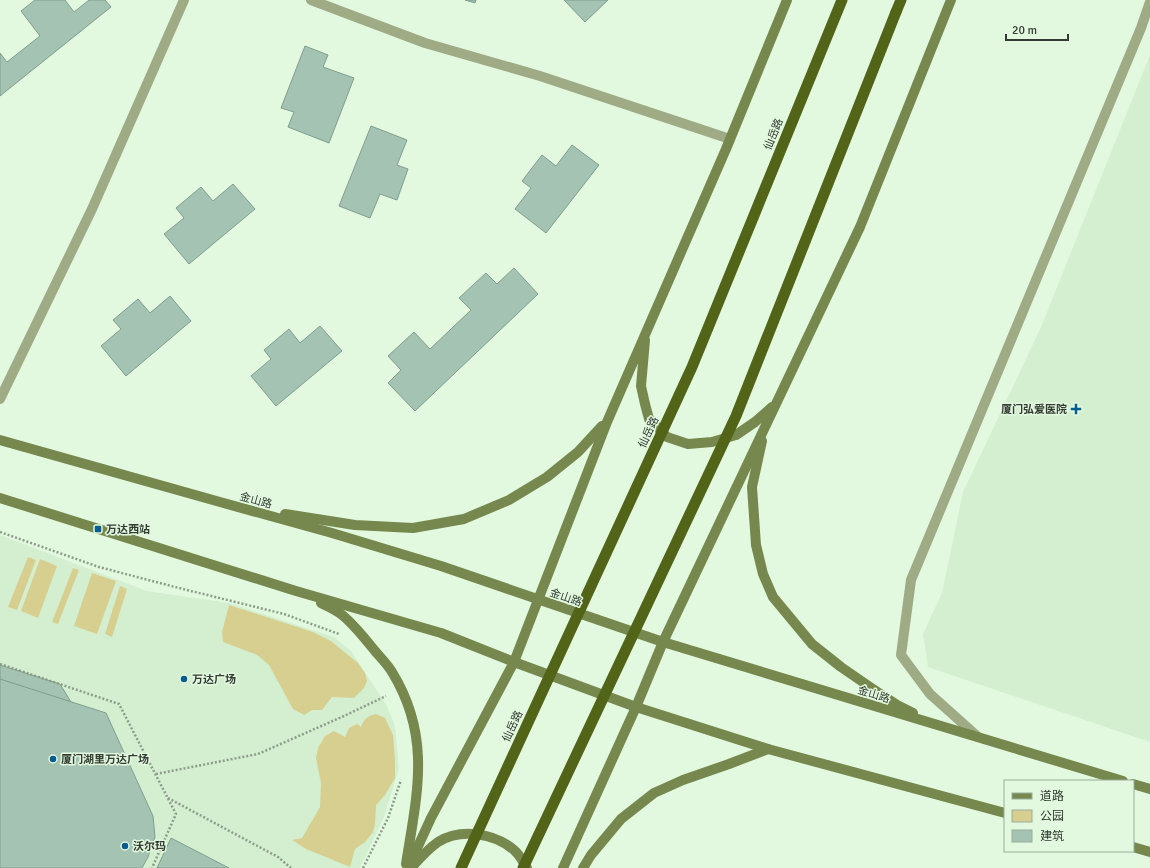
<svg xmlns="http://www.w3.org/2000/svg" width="1150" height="868" viewBox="0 0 1150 868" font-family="Signika,'Noto Sans SC',sans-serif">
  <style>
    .built { fill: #d3efd0 }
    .green { fill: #d7cf8f }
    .building { fill: #a4c3b2; stroke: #809e8e }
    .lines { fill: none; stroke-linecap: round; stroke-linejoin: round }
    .path { stroke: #8c9c8a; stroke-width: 2.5; stroke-dasharray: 2 2; stroke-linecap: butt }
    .minor { stroke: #9eab85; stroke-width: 10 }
    .tertiary { stroke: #9eab85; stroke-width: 10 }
    .secondary { stroke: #77884e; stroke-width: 10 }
    .trunk { stroke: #526418; stroke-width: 11 }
    .trunk-bridge { stroke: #526418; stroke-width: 11 }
    .poi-dot { fill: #075d8f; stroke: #e2f9df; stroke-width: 1.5 }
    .labels { text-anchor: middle; stroke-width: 3; stroke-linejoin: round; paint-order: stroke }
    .street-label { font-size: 11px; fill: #333c32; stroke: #e2f9df }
    .poi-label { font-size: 11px; font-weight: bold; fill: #333c32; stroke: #e2f9df; text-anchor: start }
  </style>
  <rect width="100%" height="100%" fill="#e2f9df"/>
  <g class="built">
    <polygon points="1150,55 1150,742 928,667 923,634 942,593 963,492 1041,327"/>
    <polygon points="0,535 147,591 229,603 334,637 351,651 387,706 395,726 399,769 384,817 360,868 0,868"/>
  </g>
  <g class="green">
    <polygon points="28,557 36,560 17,610 8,607"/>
    <polygon points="40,559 57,566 38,618 21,611"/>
    <polygon points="73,568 79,570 58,624 52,622"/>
    <polygon points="92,573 116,581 97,634 74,626"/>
    <polygon points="120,586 127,589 112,637 105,634"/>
    <polygon points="229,605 313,632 331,641 358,663 365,673 367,681 364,688 354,698 332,697 322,710 312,710 304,715 293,709 269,665 257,655 223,642 222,632"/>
    <path d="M 376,714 L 385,718 L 393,735 L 395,759 L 395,778 L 385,795 L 376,805 L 375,824 L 373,832 L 365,842 L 355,849 L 350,867 L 306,849 L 292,840 L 302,838 L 320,807 L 321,783 L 316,758 L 318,748 L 325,736 L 334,731 L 345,737 L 349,728 L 357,724 L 361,727 C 364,719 367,716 376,714 Z"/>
  </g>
  <g class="building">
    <polygon points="35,0 65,0 74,12 89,0 105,0 111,7 0,96 0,53 7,62 40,36 21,11"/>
    <polygon points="465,0 476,0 475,3"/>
    <polygon points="564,0 608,0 585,22"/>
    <polygon points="305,46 328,55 323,67 354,78 329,143 288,127 294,112 281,108"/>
    <polygon points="371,126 407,140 397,165 408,169 397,200 380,194 370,218 339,206"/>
    <polygon points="572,145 599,165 546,233 515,209 531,188 522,181 542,155 556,166"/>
    <polygon points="233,184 255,209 189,264 164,234 184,218 176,208 201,187 213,201"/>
    <polygon points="514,268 538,294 415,411 388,383 401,370 388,356 414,332 430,349 471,310 459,298 486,273 497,284"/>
    <polygon points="170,296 191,321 126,376 101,346 121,329 113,320 138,299 150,313"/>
    <polygon points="320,326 342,351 276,406 251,376 271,359 264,350 289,329 300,343"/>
    <polygon points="0,665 60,684 152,835 138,868 0,868"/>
    <polygon points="0,679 106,713 153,816 155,837 148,857 142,868 0,868"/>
    <polygon points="171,838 229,868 157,868"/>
  </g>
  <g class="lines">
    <g class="path">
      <polyline points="0,532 99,567 175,587 284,614 339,634"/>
      <polyline points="0,664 119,704 176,814 152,868"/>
      <polyline points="156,774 258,754 344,716 386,696"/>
      <polyline points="168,798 278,857 291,868"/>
      <polyline points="363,868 388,818 401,780"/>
    </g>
    <g class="minor">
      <polyline points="311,0 425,43 540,76 730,139"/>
      <polyline points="0,399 92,209 184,0"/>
    </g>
    <polyline class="tertiary" points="978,737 930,694 901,655 911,580 1141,28 1150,2"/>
    <g class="secondary">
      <polyline points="645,340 641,386 645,404 649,419 667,437 688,444 712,442 736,435 755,422 772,407"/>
      <polyline points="0,440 220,502 332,533 441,566 663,642 1123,781"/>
      <polyline points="762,441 752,487 756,545 763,574 773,597 812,644 841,667 870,687 897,705 913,713"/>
      <polyline points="0,498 296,591 441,633 514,662 636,707 768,749 1005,813"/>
      <polyline points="285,514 355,525 413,528 464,519 509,500 547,477 578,452 602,426"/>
      <path d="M 321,603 C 327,606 332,608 338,612 C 348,618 367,641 375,651 C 381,658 388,665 392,672 C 432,737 417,794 406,864"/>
      <polyline points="1133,784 1150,789"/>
      <polyline points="1133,847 1150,852"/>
      <polyline points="408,868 431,818 514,662 607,422 726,149 787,0"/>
      <path d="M 411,868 C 419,859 428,849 438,842 C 461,828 494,833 514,850 C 520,855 523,862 527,868"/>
      <polyline points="563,868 636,707 663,642 860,227 951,0"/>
      <polyline points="583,868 591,855 621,819 654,793 683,780 729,764 768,749"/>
    </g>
    <polyline class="trunk" points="896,12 901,0"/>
    <g class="trunk-bridge">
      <polyline points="461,868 692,367 842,0"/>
      <polyline points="523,868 736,416 896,12"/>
    </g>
  </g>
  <g class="poi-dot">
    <path d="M1074 403h4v4h4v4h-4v4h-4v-4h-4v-4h4z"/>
    <rect x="94" y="525" width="8" height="8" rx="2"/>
    <circle cx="184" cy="679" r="4"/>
    <circle cx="53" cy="759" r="4"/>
    <circle cx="125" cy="846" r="4"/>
  </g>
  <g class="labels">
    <g class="street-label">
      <text transform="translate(773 134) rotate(-68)" y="4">仙岳路</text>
      <text transform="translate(648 432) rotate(-65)" y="4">仙岳路</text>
      <text transform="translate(256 500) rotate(15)" y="4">金山路</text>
      <text transform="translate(566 597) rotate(19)" y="4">金山路</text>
      <text transform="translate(874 694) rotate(17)" y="4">金山路</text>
      <text transform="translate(512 726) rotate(-65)" y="4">仙岳路</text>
    </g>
    <g class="poi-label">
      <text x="1067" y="413" text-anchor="end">厦门弘爱医院</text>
      <text x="106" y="533">万达西站</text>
      <text x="192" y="683">万达广场</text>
      <text x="61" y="763">厦门湖里万达广场</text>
      <text x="133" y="850">沃尔玛</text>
    </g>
  </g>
  <rect x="1004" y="780" width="130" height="72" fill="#e2f9df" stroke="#9cad9a"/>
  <rect x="1012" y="793" width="20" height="6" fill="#77884e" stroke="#9cad9a"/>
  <text x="1040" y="800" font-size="12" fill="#333c32">道路</text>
  <rect x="1012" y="810" width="20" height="12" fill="#d7cf8f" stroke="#9cad9a"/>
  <text x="1040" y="820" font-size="12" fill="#333c32">公园</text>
  <rect x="1012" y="830" width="20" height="12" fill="#a4c3b2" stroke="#9cad9a"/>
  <text x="1040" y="840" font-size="12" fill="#333c32">建筑</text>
  <path d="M1006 34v6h62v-6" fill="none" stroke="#333c32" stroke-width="2"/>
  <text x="1012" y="34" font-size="12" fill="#333c32" stroke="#e2f9df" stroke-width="3" paint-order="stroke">20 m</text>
</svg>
